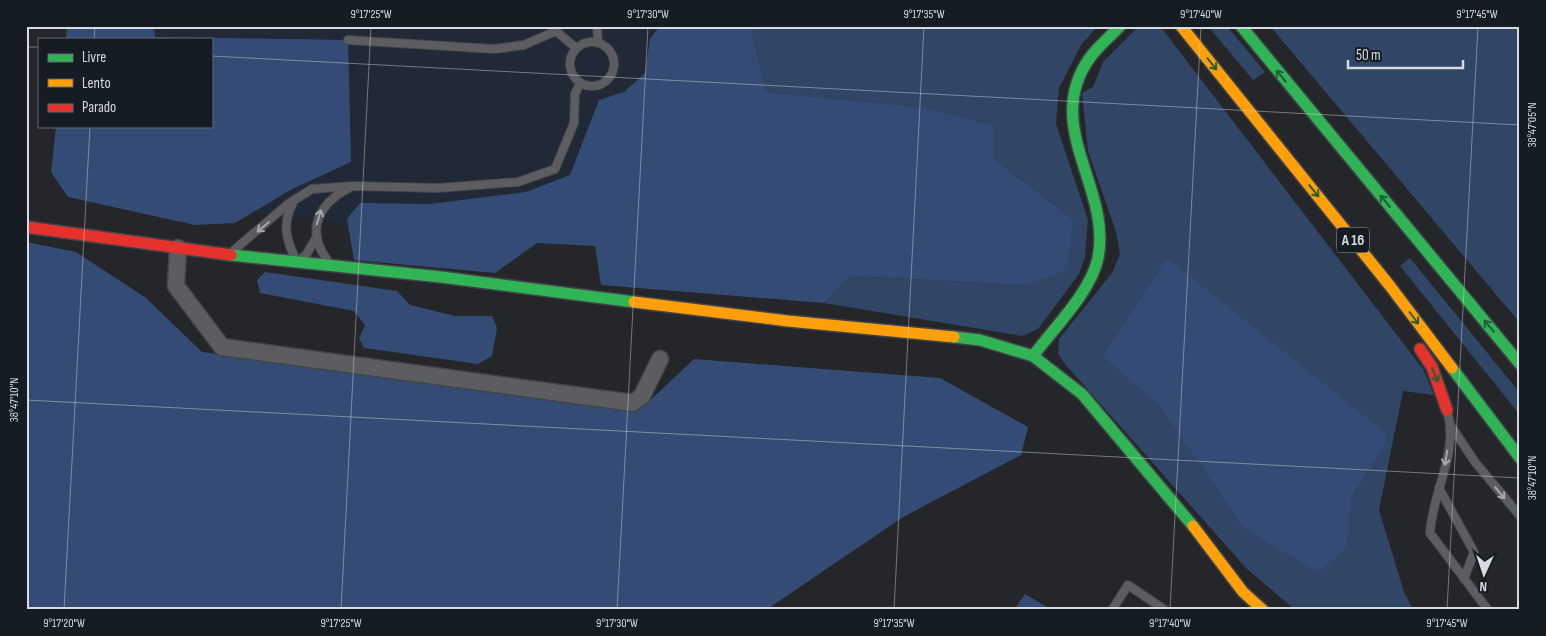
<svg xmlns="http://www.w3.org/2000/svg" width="1546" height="636" viewBox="0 0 1546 636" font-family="'Sofia Sans Condensed',sans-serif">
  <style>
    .built { fill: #222936 }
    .green { fill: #314567; fill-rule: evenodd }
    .forest { fill: #344c75 }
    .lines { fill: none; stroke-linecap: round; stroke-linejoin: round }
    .lane-casing { stroke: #414448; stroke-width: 10 }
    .street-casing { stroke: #414448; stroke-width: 19 }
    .fast-casing { stroke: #414448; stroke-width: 14 }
    .slow-casing { stroke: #414448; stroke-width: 14 }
    .jam-casing { stroke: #414448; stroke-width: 14 }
    .lane { stroke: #5b5d60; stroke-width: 8 }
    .street { stroke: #5b5d60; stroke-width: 16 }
    .fast { stroke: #30b455; stroke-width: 11 }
    .slow { stroke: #ff9f0a; stroke-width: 11 }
    .jam { stroke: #e5322d; stroke-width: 11 }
    .oneway { stroke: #22603a }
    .oneway2 { stroke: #a5a9ad }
    .ticks { fill: none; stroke: #d7dbe1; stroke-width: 1; stroke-opacity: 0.45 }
    .labels { text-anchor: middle; stroke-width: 4; stroke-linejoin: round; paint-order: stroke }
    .shield { fill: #161c24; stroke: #9da2a8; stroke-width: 1 }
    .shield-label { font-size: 15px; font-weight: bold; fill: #d7dbe1 }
    .neatline { fill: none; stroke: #d7dbe1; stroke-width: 2 }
    .ticks-label { font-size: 12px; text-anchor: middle; fill: #d7dbe1 }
  </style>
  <rect width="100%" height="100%" fill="#24262a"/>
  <polygon class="built" points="103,26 725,26 683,162 414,235 231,209 211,126 211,39 102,39"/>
  <g class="green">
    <polygon points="751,26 1098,26 1081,45 1059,88 1056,124 1088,220 1085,257 1079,274 1038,329 1022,336 824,303 852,276 1025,285 1073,219 993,158 921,107 766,92"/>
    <path d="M 1139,26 L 1160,26 L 1423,369 L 1434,395 L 1403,391 L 1379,510 L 1404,592 L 1413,610 L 1295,610 L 1246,568 L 1065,364 L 1058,354 L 1059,339 L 1112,273 L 1120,254 L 1116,232 L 1088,151 L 1082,93 L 1093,87 L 1103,62 ZM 1158,404 L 1389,435 L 1352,497 L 1346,548 L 1243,528 Z"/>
    <polygon points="1208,26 1227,26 1265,72 1253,80"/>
    <polygon points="1270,26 1520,26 1520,323"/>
    <polygon points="1410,258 1520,393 1520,415 1400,266"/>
  </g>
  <g class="forest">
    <polygon points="67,26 154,26 155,37 348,40 351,162 292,189 235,223 195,225 68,197 51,172 56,126 211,126 211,39 66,39"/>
    <polygon points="660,26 751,26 766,92 921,107 993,126 993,158 1073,219 1067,270 1025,285 852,276 824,303 601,285 595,246 537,243 495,273 354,260 347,219 360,203 430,204 526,192 570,175 599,100 624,92 645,73 650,39"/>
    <polygon points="26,242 76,252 146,298 202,352 642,408 694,359 940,378 1028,427 1021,455 903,517 766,610 26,610"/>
    <polygon points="1167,258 1389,436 1352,497 1347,548 1318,572 1243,528 1158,404 1103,356"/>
    <polygon points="265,272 397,291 410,305 455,316 492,316 497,328 492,356 478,364 364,348 359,338 365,325 354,311 260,293 257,280"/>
    <polygon points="1025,594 1052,610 1014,610"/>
  </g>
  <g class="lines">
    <defs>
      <g id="lane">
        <polyline points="597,26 598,42"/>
        <polyline points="348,40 494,49 524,45 556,31 576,48"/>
        <circle cx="592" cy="64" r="22"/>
        <path d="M 293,203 C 281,224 287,242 297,262 L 306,255 L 317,236"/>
        <polyline points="234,250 288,204 312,189 353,186 438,188 518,182 555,169 574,123 575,94 580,83"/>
        <path d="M 328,261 C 305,231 318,204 349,188"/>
        <path d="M 1448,414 C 1458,454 1432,494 1430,533 L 1488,610"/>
        <polyline points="1451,426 1475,462 1520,516"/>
        <polyline points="1439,488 1474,552 1464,579"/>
        <polyline points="1112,610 1128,585 1165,610"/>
      </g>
      <polyline id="street" points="178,248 176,286 222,347 633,403 642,396 660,359"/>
      <g id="fast">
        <polyline points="1241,26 1520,364"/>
        <polyline points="231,255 441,277 634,302"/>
        <polyline points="954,337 980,340 1033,356 1082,394 1193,526"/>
        <path d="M 1033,356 C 1053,329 1091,292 1098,258 C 1112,188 1042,127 1089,59 C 1097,47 1110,37 1120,26"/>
        <polyline points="1452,368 1520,458"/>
      </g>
      <g id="slow">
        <polyline points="1181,26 1390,286 1452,368"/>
        <polyline points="634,302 788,321 954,337"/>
        <polyline points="1193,526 1243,592 1263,610"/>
      </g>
      <g id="jam">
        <polyline points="26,227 231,255"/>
        <polyline points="1420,349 1432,367 1447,410"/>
      </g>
    </defs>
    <use href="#lane" class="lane-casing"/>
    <use href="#street" class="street-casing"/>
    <use href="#fast" class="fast-casing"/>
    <use href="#slow" class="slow-casing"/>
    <use href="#jam" class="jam-casing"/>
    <use href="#lane" class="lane"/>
    <use href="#street" class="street"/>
    <use href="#fast" class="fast"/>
    <use href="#slow" class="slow"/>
    <use href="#jam" class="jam"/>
  </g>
  <defs><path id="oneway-shaft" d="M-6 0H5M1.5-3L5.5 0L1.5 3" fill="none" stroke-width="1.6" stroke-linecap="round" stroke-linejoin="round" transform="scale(1.25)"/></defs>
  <g class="oneway">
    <use href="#oneway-shaft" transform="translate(1212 64) rotate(51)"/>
    <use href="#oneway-shaft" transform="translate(1281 76) rotate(-130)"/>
    <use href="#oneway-shaft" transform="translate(1314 191) rotate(51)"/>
    <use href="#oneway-shaft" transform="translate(1385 201) rotate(-130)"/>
    <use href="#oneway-shaft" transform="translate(1414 318) rotate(53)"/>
    <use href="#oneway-shaft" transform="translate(1489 326) rotate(-130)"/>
    <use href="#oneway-shaft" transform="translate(1435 375) rotate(68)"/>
  </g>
  <g class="oneway2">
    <use href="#oneway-shaft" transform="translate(319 217) rotate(-73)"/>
    <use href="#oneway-shaft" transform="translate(263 227) rotate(140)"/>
    <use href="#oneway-shaft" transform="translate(1446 458) rotate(99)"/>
    <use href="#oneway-shaft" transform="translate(1500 493) rotate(50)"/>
  </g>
  <path class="ticks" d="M 94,39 L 95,26M 26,47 L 39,47M 211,56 L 1520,125M 26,400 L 1520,478M 64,610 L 90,126M 341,610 L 371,26M 617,610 L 648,26M 894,610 L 924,26M 1170,610 L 1201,26M 1447,610 L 1478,26"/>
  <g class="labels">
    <rect class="shield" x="1337" y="227.5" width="32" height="25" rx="4"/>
    <g class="shield-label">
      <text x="1353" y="245">A 16</text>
    </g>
  </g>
  <rect width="1546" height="636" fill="none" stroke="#161c24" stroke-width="55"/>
  <rect x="38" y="38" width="175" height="90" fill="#161c24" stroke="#636870"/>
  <rect x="48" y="54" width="25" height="8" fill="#30b455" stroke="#636870"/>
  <text x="82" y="62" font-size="15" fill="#d7dbe1">Livre</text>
  <rect x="48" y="79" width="25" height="8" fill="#ff9f0a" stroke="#636870"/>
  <text x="82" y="88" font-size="15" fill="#d7dbe1">Lento</text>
  <rect x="48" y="104" width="25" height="8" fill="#e5322d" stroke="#636870"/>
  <text x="82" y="112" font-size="15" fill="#d7dbe1">Parado</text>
  <g transform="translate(1484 574) rotate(183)" stroke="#161c24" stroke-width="4" paint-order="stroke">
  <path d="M0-4L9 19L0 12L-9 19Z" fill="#d7dbe1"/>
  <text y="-8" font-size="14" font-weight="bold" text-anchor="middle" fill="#d7dbe1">N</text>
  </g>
  <path d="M1348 60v8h115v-8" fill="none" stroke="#d7dbe1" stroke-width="2.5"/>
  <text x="1356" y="60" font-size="15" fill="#d7dbe1" stroke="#161c24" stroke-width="4" paint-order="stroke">50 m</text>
  <rect x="28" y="28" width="1490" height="580" class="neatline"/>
  <g class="ticks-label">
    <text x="371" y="18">9°17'25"W</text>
    <text x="648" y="18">9°17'30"W</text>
    <text x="924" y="18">9°17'35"W</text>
    <text x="1201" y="18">9°17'40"W</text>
    <text x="1477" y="18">9°17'45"W</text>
    <text transform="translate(1532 125) rotate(-90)" y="4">38°47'05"N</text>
    <text transform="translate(14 400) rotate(-90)" y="4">38°47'10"N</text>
    <text transform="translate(1532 478) rotate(-90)" y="4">38°47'10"N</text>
    <text x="64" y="627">9°17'20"W</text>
    <text x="341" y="627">9°17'25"W</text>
    <text x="617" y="627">9°17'30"W</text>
    <text x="894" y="627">9°17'35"W</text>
    <text x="1170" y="627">9°17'40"W</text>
    <text x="1447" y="627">9°17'45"W</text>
  </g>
</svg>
